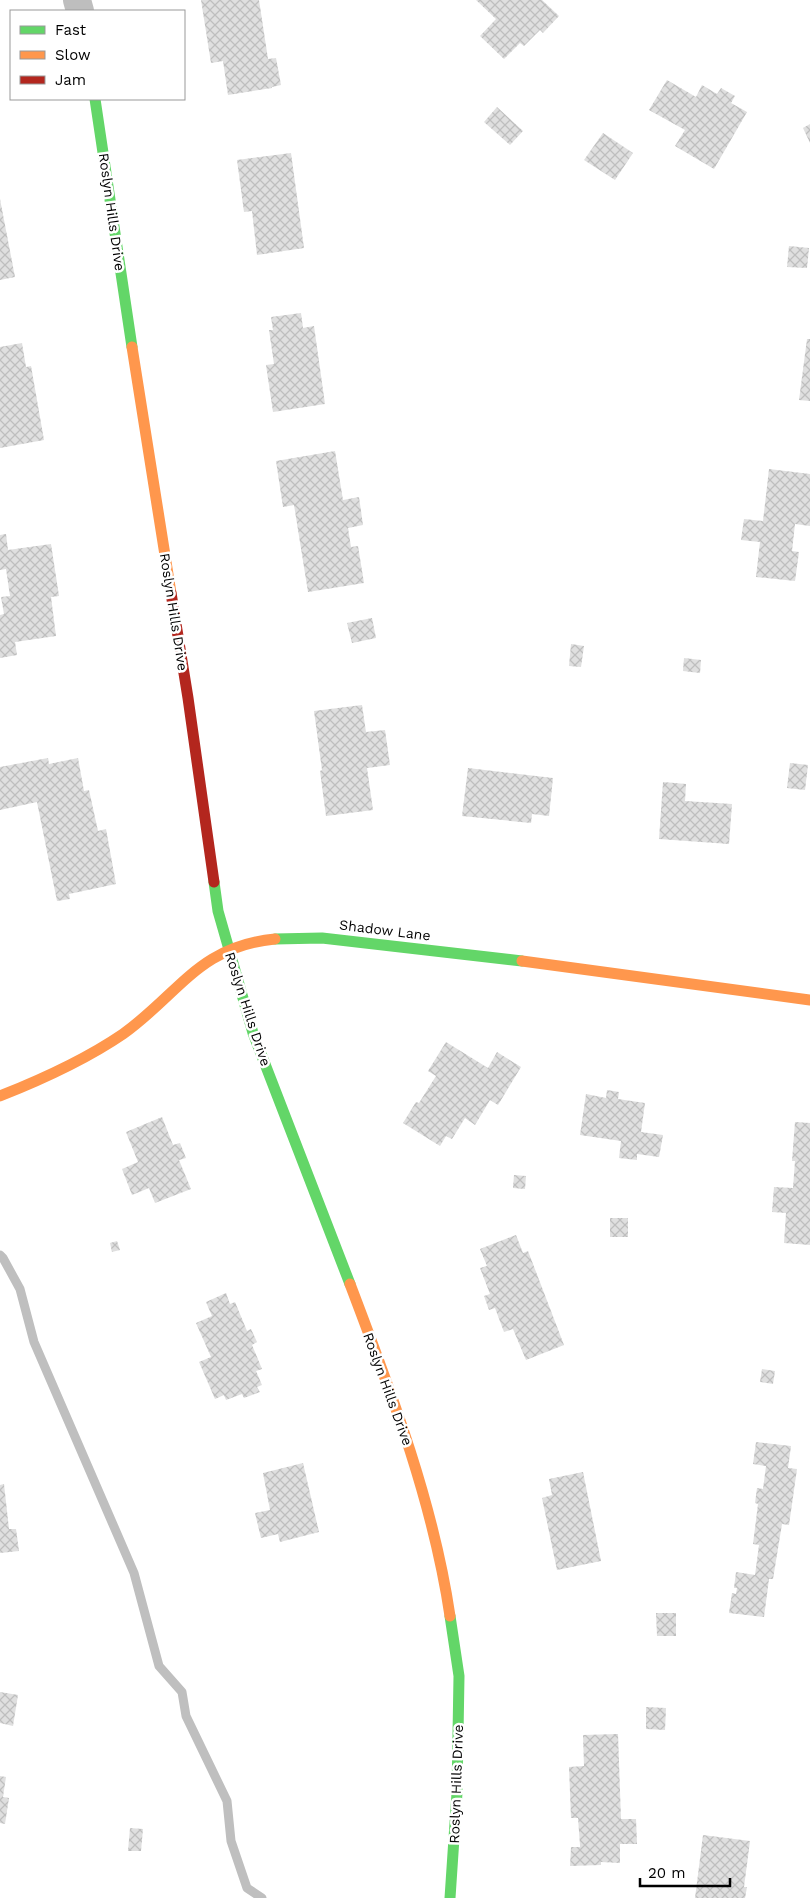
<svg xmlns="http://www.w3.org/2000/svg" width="810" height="1898" viewBox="0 0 810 1898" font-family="'Work Sans',sans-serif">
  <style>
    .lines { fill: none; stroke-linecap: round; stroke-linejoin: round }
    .stream { stroke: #bfbfbf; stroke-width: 9 }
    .building { fill: url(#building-cross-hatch) }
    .street { stroke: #bebebe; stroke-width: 28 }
    .fast { stroke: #63d668; stroke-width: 11 }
    .slow { stroke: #ff974d; stroke-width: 11 }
    .jam { stroke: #b3261e; stroke-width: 11 }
    .labels { text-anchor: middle; stroke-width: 5; stroke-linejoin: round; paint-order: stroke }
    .street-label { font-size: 14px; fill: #000; stroke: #fff }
  </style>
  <defs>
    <pattern id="building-cross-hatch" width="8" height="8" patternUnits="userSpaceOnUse" patternTransform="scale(1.25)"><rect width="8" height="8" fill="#dfdfdf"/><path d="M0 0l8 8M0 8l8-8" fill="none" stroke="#bebebe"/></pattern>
  </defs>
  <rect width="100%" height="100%" fill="#fff"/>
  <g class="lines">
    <polyline class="stream" points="0,1255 3,1258 20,1289 34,1342 134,1573 159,1666 182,1692 186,1716 227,1801 231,1841 247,1888 262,1898"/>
  </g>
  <g class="building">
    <polygon points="201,0 259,0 268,59 276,58 281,85 272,87 272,88 228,95 223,61 211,63"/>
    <polygon points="476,0 542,0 559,16 543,33 540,30 524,46 520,43 504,59 480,36 496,19"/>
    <polygon points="667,80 696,97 702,85 717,94 721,88 735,96 731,103 747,112 714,169 675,146 685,130 649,110"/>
    <polygon points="497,107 523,131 510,145 484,122"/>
    <polygon points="810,124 810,143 803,128"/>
    <polygon points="603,133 633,153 615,180 584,160"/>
    <polygon points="291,153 304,248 257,255 252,211 244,212 237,160"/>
    <polygon points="0,199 15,277 0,280"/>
    <polygon points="789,246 809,248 807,268 787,267"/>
    <polygon points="301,313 303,328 314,326 325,404 273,412 266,365 274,364 269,330 273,330 271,317"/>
    <polygon points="807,339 810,339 810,401 799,400"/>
    <polygon points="22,343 26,367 31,366 44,440 0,448 0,347"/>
    <polygon points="335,451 343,500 359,497 363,525 348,528 351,547 358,546 364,583 308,592 294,505 283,507 276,461"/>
    <polygon points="769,469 810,474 810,526 795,524 792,551 799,552 795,581 756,577 760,542 741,540 744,519 763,521"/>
    <polygon points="6,534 8,550 51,544 59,596 51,597 56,636 15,642 17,655 0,658 0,615 4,614 1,597 10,596 6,569 0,570 0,535"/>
    <polygon points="372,618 376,638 352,643 347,623"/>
    <polygon points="571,644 584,646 581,667 569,666"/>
    <polygon points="684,658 701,660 700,673 683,671"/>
    <polygon points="362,705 366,732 385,730 390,765 367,768 373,810 326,816 320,771 322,770 314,711"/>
    <polygon points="48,758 49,764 78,758 84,791 89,790 98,831 106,829 116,884 69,894 70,899 57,901 37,802 0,810 0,767"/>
    <polygon points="790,763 808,765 805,790 787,788"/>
    <polygon points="468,768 553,778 549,816 532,814 531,823 462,816"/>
    <polygon points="663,782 686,784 685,801 732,804 729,844 659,839"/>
    <polygon points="446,1042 488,1068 497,1052 521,1067 498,1105 490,1100 475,1125 465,1118 452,1139 446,1136 440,1146 403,1123 416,1102 419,1103 436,1076 428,1071"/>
    <polygon points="607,1090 619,1092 618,1099 645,1103 641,1132 663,1135 659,1157 637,1154 637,1160 619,1158 621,1141 580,1135 586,1094 606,1098"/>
    <polygon points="162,1117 173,1145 180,1143 186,1158 179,1160 191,1189 155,1203 149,1188 132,1195 122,1169 138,1162 126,1132"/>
    <polygon points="795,1122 810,1123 810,1245 784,1243 786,1213 772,1212 774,1187 793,1188 795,1161 792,1161"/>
    <polygon points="514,1175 526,1176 525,1189 513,1188"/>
    <rect x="610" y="1218" width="18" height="19"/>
    <polygon points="516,1235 523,1253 528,1251 564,1345 526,1360 513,1329 504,1332 495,1308 489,1310 484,1296 490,1294 480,1268 487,1266 480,1249"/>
    <polygon points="117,1241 120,1250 112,1252 110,1243"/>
    <polygon points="226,1293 230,1304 235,1302 247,1331 251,1329 257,1342 252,1345 262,1369 256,1371 262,1385 257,1387 260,1392 244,1398 242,1394 226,1400 224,1395 215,1399 199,1362 211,1357 196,1323 212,1316 206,1302"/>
    <polygon points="762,1369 775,1371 773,1384 760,1382"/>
    <polygon points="756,1442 791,1446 788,1468 797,1469 789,1525 782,1524 773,1579 769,1579 764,1617 729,1613 732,1593 736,1594 737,1588 734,1588 736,1572 755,1575 759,1545 753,1544 758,1504 755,1503 757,1488 763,1489 766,1466 753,1464"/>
    <polygon points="303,1463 319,1532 280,1542 278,1534 261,1538 255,1513 270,1510 263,1473"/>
    <polygon points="583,1472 601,1561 557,1570 542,1498 552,1495 549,1479"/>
    <polygon points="4,1484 9,1529 16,1529 19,1551 0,1553 0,1485"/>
    <polygon points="656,1613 676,1613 676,1636 657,1636"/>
    <polygon points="0,1692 18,1695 13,1726 0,1723"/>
    <polygon points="646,1707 666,1708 665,1730 646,1729"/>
    <polygon points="618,1734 621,1819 636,1819 637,1844 620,1844 620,1863 601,1862 601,1865 570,1866 571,1847 580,1847 580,1845 578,1818 571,1818 569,1767 584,1766 583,1735"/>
    <polygon points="0,1776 6,1777 3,1797 9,1798 5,1824 0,1823"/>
    <polygon points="130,1828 143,1829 141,1851 128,1851"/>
    <polygon points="703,1835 750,1841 744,1887 747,1887 745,1898 695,1898"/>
  </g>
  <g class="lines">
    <polyline class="street" points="77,0 80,11"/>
    <g class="fast">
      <polyline points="95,99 132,347"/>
      <polyline points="214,882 218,911 253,1033 350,1284"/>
      <polyline points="275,939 322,938 522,961"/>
      <polyline points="450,1616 459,1676 457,1793 450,1898"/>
    </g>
    <g class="slow">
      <polyline points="132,347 171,593"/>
      <polyline points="522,961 810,1000"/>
      <path d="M 0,1096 C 43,1079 85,1060 123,1034 C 179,994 199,946 275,939"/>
      <path d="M 350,1284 C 391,1392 433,1501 450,1616"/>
    </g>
    <polyline class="jam" points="171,593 188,698 214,882"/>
  </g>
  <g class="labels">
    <g class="street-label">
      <text transform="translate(112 212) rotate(82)" y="5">Roslyn Hills Drive</text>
      <text transform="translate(174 612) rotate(81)" y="5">Roslyn Hills Drive</text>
      <text transform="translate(385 930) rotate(7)" y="5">Shadow Lane</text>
      <text transform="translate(248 1009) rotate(72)" y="5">Roslyn Hills Drive</text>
      <text transform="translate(388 1389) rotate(70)" y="5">Roslyn Hills Drive</text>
      <text transform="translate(456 1784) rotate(-88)" y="5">Roslyn Hills Drive</text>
    </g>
  </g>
  <rect x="10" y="10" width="175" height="90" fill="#ffffff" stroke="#999999"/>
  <rect x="20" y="26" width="25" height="8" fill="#63d668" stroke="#999999"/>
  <text x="55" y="35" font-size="15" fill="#000000">Fast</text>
  <rect x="20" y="51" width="25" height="8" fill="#ff974d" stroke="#999999"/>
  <text x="55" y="60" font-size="15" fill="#000000">Slow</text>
  <rect x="20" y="76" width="25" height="8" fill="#b3261e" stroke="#999999"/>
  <text x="55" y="85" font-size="15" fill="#000000">Jam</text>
  <path d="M640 1878v8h90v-8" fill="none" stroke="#000000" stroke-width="2.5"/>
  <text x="648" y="1878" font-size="15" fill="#000000" stroke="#ffffff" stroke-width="4" paint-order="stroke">20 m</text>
</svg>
